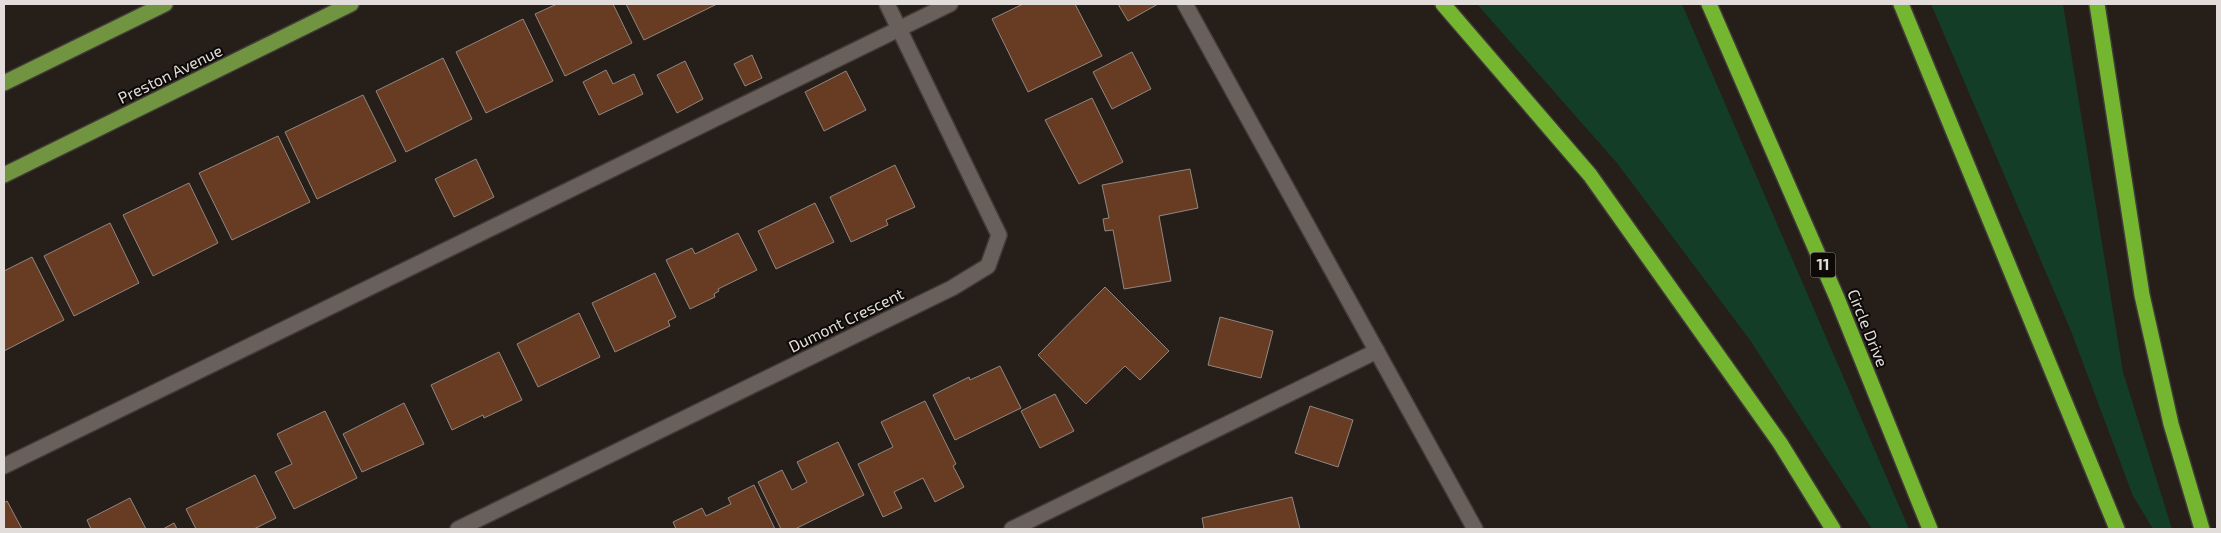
<svg xmlns="http://www.w3.org/2000/svg" width="2221" height="533" viewBox="0 0 2221 533" font-family="'Exo 2',sans-serif">
  <style>
    .green { fill: #143d27 }
    .building { fill: #683b23; stroke: #918781 }
    .lines { fill: none; stroke-linecap: round; stroke-linejoin: round }
    .minor-casing { stroke: #423b38; stroke-width: 18 }
    .major-casing { stroke: #423b38; stroke-width: 18 }
    .highway-casing { stroke: #423b38; stroke-width: 18 }
    .minor { stroke: #6a605b; stroke-width: 15 }
    .major { stroke: #719441; stroke-width: 15 }
    .highway { stroke: #75b630; stroke-width: 15 }
    .labels { text-anchor: middle; stroke-width: 4; stroke-linejoin: round; paint-order: stroke }
    .shield { fill: #0c0907; stroke: #a29d9b; stroke-width: 1 }
    .shield-label { font-size: 15px; font-weight: bold; fill: #e2ddda }
    .street-label { font-size: 16px; fill: #e2ddda; stroke: #0c0907 }
  </style>
  <rect width="100%" height="100%" fill="#261e19"/>
  <g class="green">
    <polygon points="1477,4 1682,4 1909,529 1872,529 1750,340 1617,163"/>
    <polygon points="1931,4 2063,4 2123,372 2172,529 2153,529 2133,496 2071,331"/>
  </g>
  <g class="building">
    <polygon points="557,4 613,4 632,43 565,76 535,14"/>
    <polygon points="626,4 717,4 644,40"/>
    <polygon points="1023,4 1075,4 1102,56 1028,92 992,19"/>
    <polygon points="1118,4 1158,4 1128,21"/>
    <polygon points="523,19 553,81 486,113 456,52"/>
    <polygon points="1132,52 1151,89 1112,109 1093,72"/>
    <polygon points="752,55 762,78 745,86 734,64"/>
    <polygon points="443,58 472,119 406,152 376,91"/>
    <polygon points="685,61 703,99 677,113 657,75"/>
    <polygon points="606,70 613,84 634,74 643,94 599,115 583,82"/>
    <polygon points="846,71 866,110 824,131 805,92"/>
    <polygon points="363,95 396,161 317,199 285,132"/>
    <polygon points="1092,98 1123,162 1079,184 1045,120"/>
    <polygon points="278,136 310,202 232,240 199,173"/>
    <polygon points="476,159 494,197 454,217 435,179"/>
    <polygon points="895,165 915,207 886,220 888,225 851,242 830,197"/>
    <polygon points="1190,169 1198,208 1159,216 1171,281 1124,289 1113,230 1105,231 1103,219 1109,218 1102,185"/>
    <polygon points="189,183 218,243 153,276 123,215"/>
    <polygon points="815,203 834,242 776,269 758,231"/>
    <polygon points="110,223 139,283 74,316 44,256"/>
    <polygon points="738,233 757,270 718,289 719,291 714,294 715,297 690,309 666,260 692,248 695,254"/>
    <polygon points="32,257 64,320 4,351 4,271"/>
    <polygon points="655,273 676,317 668,321 670,326 615,352 592,303"/>
    <polygon points="1105,287 1169,351 1140,380 1125,366 1086,404 1038,355"/>
    <polygon points="579,313 600,357 538,387 517,344"/>
    <polygon points="1220,317 1273,331 1261,378 1208,365"/>
    <polygon points="499,352 522,400 484,418 483,415 452,430 431,385"/>
    <polygon points="1000,366 1021,408 955,440 933,395 969,377 970,380"/>
    <polygon points="1055,394 1074,431 1040,448 1021,411"/>
    <polygon points="925,401 956,464 953,466 964,487 935,502 923,478 894,492 902,508 883,517 858,464 893,447 881,422"/>
    <polygon points="404,403 424,444 362,472 343,434"/>
    <polygon points="1310,406 1353,420 1338,467 1295,453"/>
    <polygon points="325,411 357,478 294,509 275,472 292,464 277,434"/>
    <polygon points="838,442 864,495 795,529 781,529 758,482 782,470 792,490 807,482 797,462"/>
    <polygon points="255,475 276,518 254,529 196,529 186,509"/>
    <polygon points="754,485 775,529 676,529 673,522 702,508 706,516 731,504 728,498"/>
    <polygon points="1292,497 1300,529 1204,529 1202,518"/>
    <polygon points="130,498 146,529 91,529 87,520"/>
    <polygon points="7,501 22,529 4,529 4,503"/>
    <polygon points="174,523 177,529 163,529"/>
  </g>
  <g class="lines">
    <defs>
      <g id="minor">
        <polyline points="1185,4 1475,529"/>
        <polyline points="4,466 950,4"/>
        <polyline points="458,529 952,288 988,266 999,235 887,4"/>
        <polyline points="1012,529 1377,351"/>
      </g>
      <g id="major">
        <polyline points="4,83 165,4"/>
        <polyline points="4,175 351,4"/>
      </g>
      <g id="highway">
        <polyline points="1443,4 1590,175 1780,443 1833,529"/>
        <polyline points="1709,4 1837,298 1930,529"/>
        <polyline points="1901,4 2117,529"/>
        <polyline points="2097,4 2142,295 2171,424 2202,529"/>
      </g>
    </defs>
    <use href="#minor" class="minor-casing"/>
    <use href="#major" class="major-casing"/>
    <use href="#highway" class="highway-casing"/>
    <use href="#minor" class="minor"/>
    <use href="#major" class="major"/>
    <use href="#highway" class="highway"/>
  </g>
  <g class="labels">
    <rect class="shield" x="1810.5" y="252.5" width="25" height="25" rx="4"/>
    <g class="shield-label">
      <text x="1823" y="270">11</text>
    </g>
    <g class="street-label">
      <text transform="translate(170 74) rotate(-26)" y="6">Preston Avenue</text>
      <text transform="translate(846 320) rotate(-26)" y="6">Dumont Crescent</text>
      <text transform="translate(1868 328) rotate(68)" y="6">Circle Drive</text>
    </g>
  </g>
  <rect width="2221" height="533" fill="none" stroke="#e2ddda" stroke-width="10"/>
</svg>
